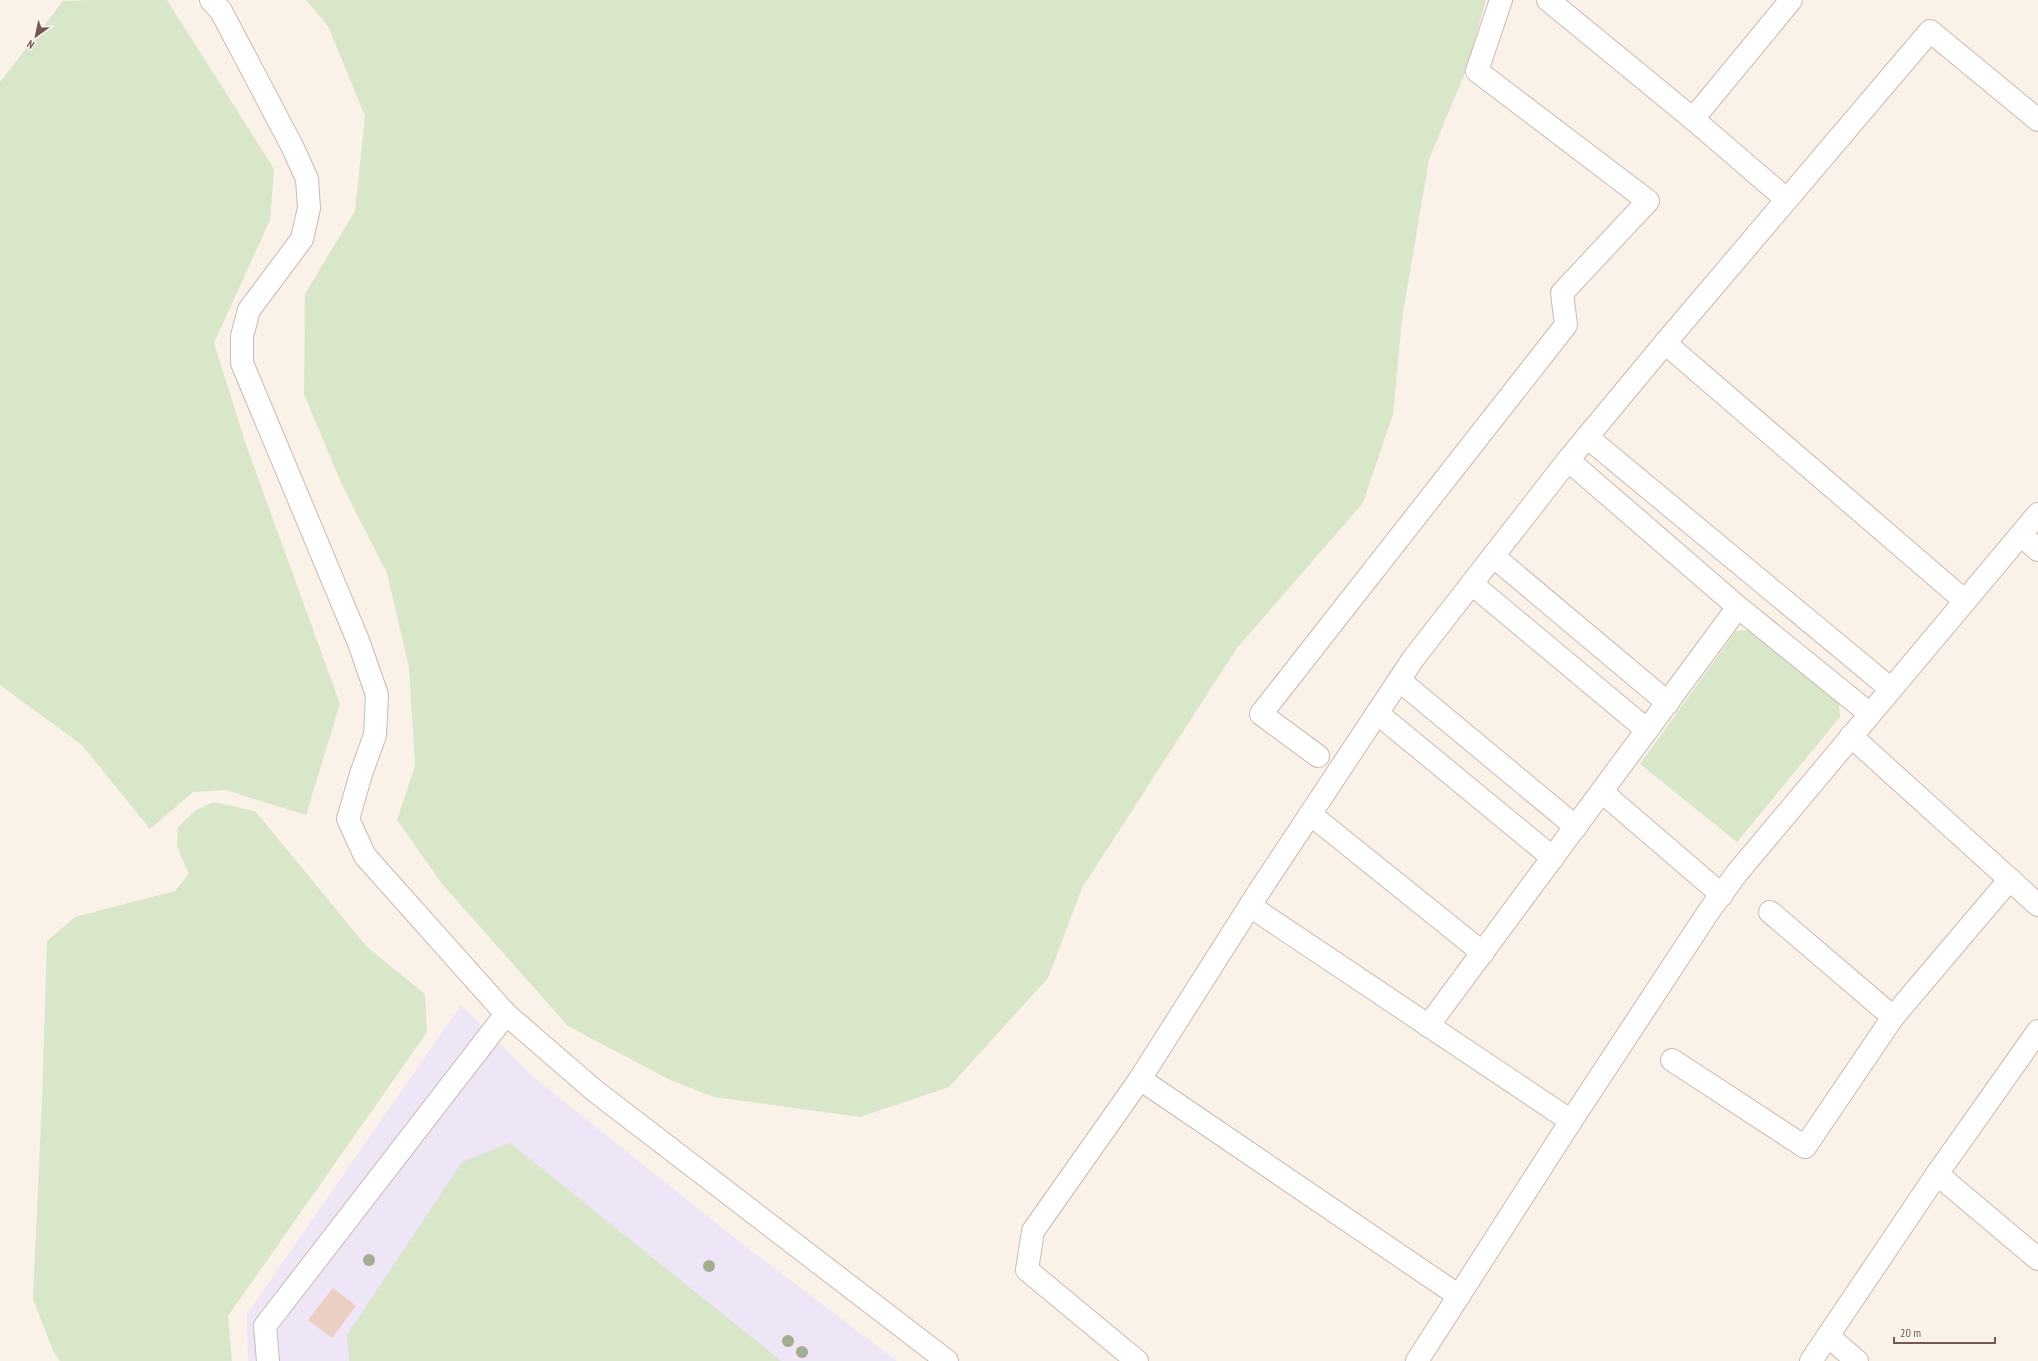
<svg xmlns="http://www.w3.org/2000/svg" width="2038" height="1361" viewBox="0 0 2038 1361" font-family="'PT Sans Narrow',sans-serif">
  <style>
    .education { fill: #eee5f6 }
    .green { fill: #d8e6c9 }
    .building { fill: #eccfc4 }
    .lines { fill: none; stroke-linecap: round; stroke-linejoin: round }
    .minor-casing { stroke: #cbb9b0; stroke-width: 24 }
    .minor { stroke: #fff; stroke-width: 22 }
    .tree { fill: #a3ad91 }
  </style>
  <rect width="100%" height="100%" fill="#faf1e9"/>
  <polygon class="education" points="461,1005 532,1076 745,1246 897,1361 248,1361 247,1314"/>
  <g class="green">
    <polygon points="94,0 167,0 274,169 270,220 214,343 246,445 340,704 306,815 226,790 193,792 150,829 82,745 0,685 0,82 63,1"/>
    <polygon points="306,0 1486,0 1467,68 1429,159 1402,319 1393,414 1363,503 1237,648 1082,888 1048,978 949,1087 860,1117 714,1097 670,1080 568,1026 443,885 397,820 415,766 409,667 387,573 342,485 304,394 305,294 355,211 365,116 328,26"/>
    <polygon points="1749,630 1839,703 1840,717 1737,842 1640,764 1736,631"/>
    <polygon points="214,802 255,811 367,947 425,994 427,1032 228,1316 232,1361 60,1361 54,1353 33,1299 42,1100 47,941 75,917 175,891 189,874 177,846 178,827 196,810"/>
    <polygon points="510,1143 781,1361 349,1361 347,1335 462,1162"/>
  </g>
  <polygon class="building" points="333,1288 356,1306 332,1338 308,1320"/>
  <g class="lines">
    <defs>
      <g id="minor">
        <polyline points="211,0 221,11 292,146 307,179 309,208 302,239 249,310 242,336 242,363 359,643 377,695 375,735 361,774 348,819 365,856 506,1014 595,1091 947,1361"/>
        <polyline points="1548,0 1693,119 1791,0"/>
        <polyline points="1693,119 1786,199"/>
        <polyline points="1665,343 1965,601"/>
        <polyline points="1587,437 1891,689"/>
        <polyline points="1568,460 1738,607"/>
        <polyline points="2021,535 2038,550"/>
        <polyline points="1493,556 1668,703"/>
        <polyline points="1472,584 1647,730"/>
        <polyline points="1399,680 1576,827"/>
        <polyline points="1377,713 1553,858"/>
        <polyline points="1851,736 2038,905"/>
        <polyline points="1318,756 1261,714 1566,325 1562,293 1648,201 1477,71 1501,0"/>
        <polyline points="1602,792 1722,895"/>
        <polyline points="1310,814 1483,953"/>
        <polyline points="1250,906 1571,1121"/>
        <polyline points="1770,912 1893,1017"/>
        <polyline points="1428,1026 1738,607 1870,714"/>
        <polyline points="1672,1060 1805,1147 1893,1017 2010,879"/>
        <polyline points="1140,1079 1459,1296"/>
        <polyline points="1937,1174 2038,1259"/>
        <polyline points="1828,1336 1857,1361"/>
        <polyline points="268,1361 265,1326 506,1014"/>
        <polyline points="1137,1361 1027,1270 1033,1231 1140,1079 1260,890 1413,659 1568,460 1665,343 1930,31 2038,120"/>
        <polyline points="1417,1361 1571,1121 1709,911 1737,873 2038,514"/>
        <polyline points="1811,1361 1937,1174 2038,1031"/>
      </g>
    </defs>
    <use href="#minor" class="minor-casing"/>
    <use href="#minor" class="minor"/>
  </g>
  <g class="tree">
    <circle cx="369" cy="1260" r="6"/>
    <circle cx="709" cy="1266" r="6"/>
    <circle cx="788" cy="1341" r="6"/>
    <circle cx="802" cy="1352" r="6"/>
  </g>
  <g transform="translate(36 36) rotate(213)" stroke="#fdf6ef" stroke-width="3" paint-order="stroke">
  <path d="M0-3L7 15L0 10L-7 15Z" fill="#715850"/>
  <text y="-6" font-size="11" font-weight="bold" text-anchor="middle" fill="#715850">N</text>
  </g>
  <path d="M1894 1337v6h101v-6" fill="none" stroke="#715850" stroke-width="2"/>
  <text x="1900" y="1337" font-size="12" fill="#715850" stroke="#fdf6ef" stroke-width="3" paint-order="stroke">20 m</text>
</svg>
